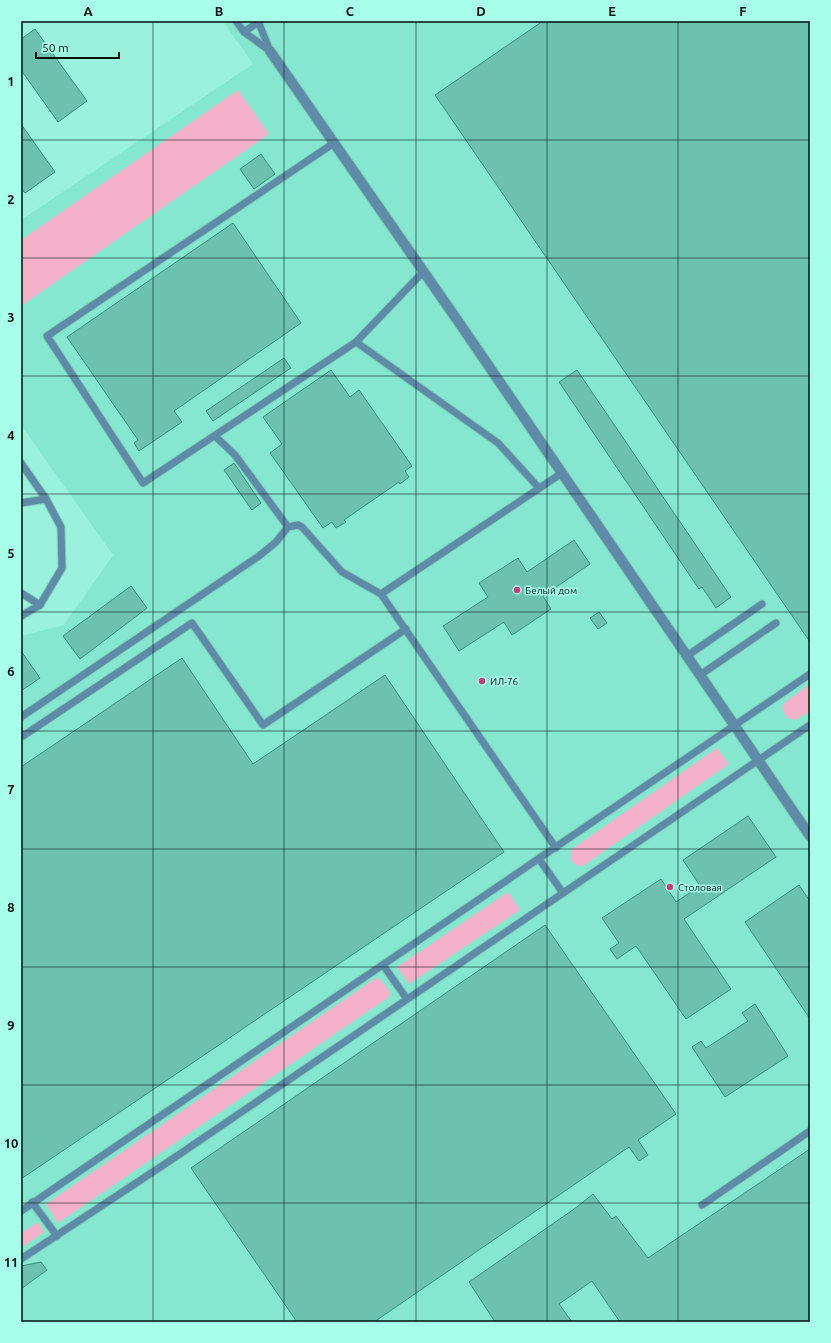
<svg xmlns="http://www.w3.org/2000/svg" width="831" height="1343" viewBox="0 0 831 1343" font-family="Ubuntu,sans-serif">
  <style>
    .built { fill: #86e7d0 }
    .green { fill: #f4b0c8 }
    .building { fill: #6cc2ae; stroke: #378f7d }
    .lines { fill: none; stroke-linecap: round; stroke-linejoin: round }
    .service-casing { stroke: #81cdbb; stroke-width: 9 }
    .minor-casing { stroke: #81cdbb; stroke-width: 12 }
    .service { stroke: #5e8ba8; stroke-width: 7 }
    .minor { stroke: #5e8ba8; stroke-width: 10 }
    .grid { fill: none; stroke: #00110c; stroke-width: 1; stroke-opacity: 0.55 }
    .poi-dot { fill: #c63e7b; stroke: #a7fee9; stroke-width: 1.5 }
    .labels { text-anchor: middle; stroke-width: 3; stroke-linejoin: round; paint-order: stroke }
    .poi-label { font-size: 10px; fill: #00110c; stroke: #a7fee9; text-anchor: start }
    .neatline { fill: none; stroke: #00110c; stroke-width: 1.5 }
    .grid-label { font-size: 13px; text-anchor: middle; font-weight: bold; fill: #00110c }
  </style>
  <rect width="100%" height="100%" fill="#9af1dc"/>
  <polygon class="built" points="223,21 810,21 810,1322 21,1322 21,636 64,625 113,555 21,425 21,220 253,64"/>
  <g class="green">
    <polygon points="238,90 269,134 21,306 21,240"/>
    <polygon points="810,684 810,711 796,720 787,718 782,709 784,703"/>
    <path d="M 717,748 L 729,764 L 583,866 C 573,867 568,858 572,849 Z"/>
    <polygon points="508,892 520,910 409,984 397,967"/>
    <polygon points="376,978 381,980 390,992 389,997 58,1223 46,1204"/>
    <polygon points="38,1222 44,1232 21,1248 21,1233"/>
  </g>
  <g class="building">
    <polygon points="543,21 810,21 810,642 435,95"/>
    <polygon points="35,29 87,101 58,122 21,70 21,39"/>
    <polygon points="21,124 55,172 25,193 21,188"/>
    <polygon points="261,154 275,174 254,189 240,169"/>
    <polygon points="233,223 301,323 174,411 182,422 139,451 134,443 138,440 67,337"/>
    <polygon points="284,358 291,368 213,421 206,411"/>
    <polygon points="331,370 350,397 359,390 412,466 405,471 409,477 400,484 399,482 344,520 346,522 336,528 332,522 323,528 270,453 282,444 263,417"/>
    <polygon points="577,370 731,597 716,608 702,587 699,589 559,382"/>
    <polygon points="234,463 261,503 252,510 224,470"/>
    <polygon points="574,540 590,564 543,596 551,609 512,635 504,622 459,651 443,626 488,597 479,583 518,558 527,572"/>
    <polygon points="131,586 147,608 80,659 63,636"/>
    <polygon points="599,612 607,623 598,629 590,618"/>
    <polygon points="21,651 40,678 21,691"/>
    <polygon points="182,658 253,764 385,675 504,852 21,1179 21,767"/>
    <polygon points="748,816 776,857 684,919 731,989 686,1019 636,946 617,959 610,949 619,943 602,918 661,879 676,902 700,886 683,860"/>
    <polygon points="799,885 810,901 810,1019 745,922"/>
    <polygon points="545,925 676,1114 638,1140 648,1155 639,1161 629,1147 374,1322 297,1322 191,1168"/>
    <polygon points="755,1004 788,1056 725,1097 692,1047 701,1041 706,1048 748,1021 742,1013"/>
    <polygon points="810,1149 810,1322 620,1322 592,1281 559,1304 572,1322 495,1322 469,1282 577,1207 593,1194 612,1219 616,1216 648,1258"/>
    <polygon points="41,1262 47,1270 21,1289 21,1266"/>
  </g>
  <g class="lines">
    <defs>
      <g id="service">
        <polyline points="236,21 244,32 270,51"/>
        <polyline points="258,21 270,51"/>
        <polyline points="244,32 260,21"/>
        <polyline points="334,143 47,336 143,483 356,342 423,272"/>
        <polyline points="356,342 498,443 539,488"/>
        <polyline points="215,436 235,455 288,527"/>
        <polyline points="21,463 46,499 61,527 62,568 40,605 21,616"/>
        <polyline points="21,503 46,499"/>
        <polyline points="21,593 40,605"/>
        <polyline points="381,594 562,473"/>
        <polyline points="687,656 762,604"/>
        <polyline points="700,675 776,623"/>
        <polyline points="21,717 259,556 276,542 288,527 298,525 302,527 342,572 381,594 556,848"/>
        <polyline points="21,734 23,736 192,623 263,725 406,629"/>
        <polyline points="539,859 563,893"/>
        <polyline points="383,965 407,999"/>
        <polyline points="32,1202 57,1236"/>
        <polyline points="702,1205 810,1131"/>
        <polyline points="21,1211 810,674"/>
        <polyline points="21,1259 171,1160 810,725"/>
      </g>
      <polyline id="minor" points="270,51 460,324 810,836"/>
    </defs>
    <use href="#service" class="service-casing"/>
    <use href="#minor" class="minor-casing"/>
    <use href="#service" class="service"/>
    <use href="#minor" class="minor"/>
  </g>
  <path class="grid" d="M 153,21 L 153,1322M 284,21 L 284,1322M 416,21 L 416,1322M 547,21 L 547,1322M 678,21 L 678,1322M 21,140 L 810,140M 21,258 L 810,258M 21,376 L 810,376M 21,494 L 810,494M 21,612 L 810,612M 21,731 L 810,731M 21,849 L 810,849M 21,967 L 810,967M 21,1085 L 810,1085M 21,1203 L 810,1203"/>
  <g class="poi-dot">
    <circle cx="517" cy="590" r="4"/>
    <circle cx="482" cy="681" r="4"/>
    <circle cx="670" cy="887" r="4"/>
  </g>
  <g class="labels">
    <g class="poi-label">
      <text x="525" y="594">Белый дом</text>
      <text x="490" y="685">ИЛ-76</text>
      <text x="678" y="891">Столовая</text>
    </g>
  </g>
  <rect width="831" height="1343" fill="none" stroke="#a7fee9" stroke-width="44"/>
  <path d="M36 52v6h83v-6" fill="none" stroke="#00110c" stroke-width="2"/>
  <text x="42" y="52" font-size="12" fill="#00110c" stroke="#a7fee9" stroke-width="3" paint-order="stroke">50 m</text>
  <rect x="22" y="22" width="787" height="1299" class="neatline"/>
  <g class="grid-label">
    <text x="88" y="16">A</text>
    <text x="219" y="16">B</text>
    <text x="350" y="16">C</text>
    <text x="481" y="16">D</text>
    <text x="612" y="16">E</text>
    <text x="743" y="16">F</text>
    <text x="11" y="86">1</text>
    <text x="11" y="204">2</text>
    <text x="11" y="322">3</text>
    <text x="11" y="440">4</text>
    <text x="11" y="558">5</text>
    <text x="11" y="676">6</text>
    <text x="11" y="794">7</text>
    <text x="11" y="912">8</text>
    <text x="11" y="1030">9</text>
    <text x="11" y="1148">10</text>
    <text x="11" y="1267">11</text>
  </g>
</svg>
